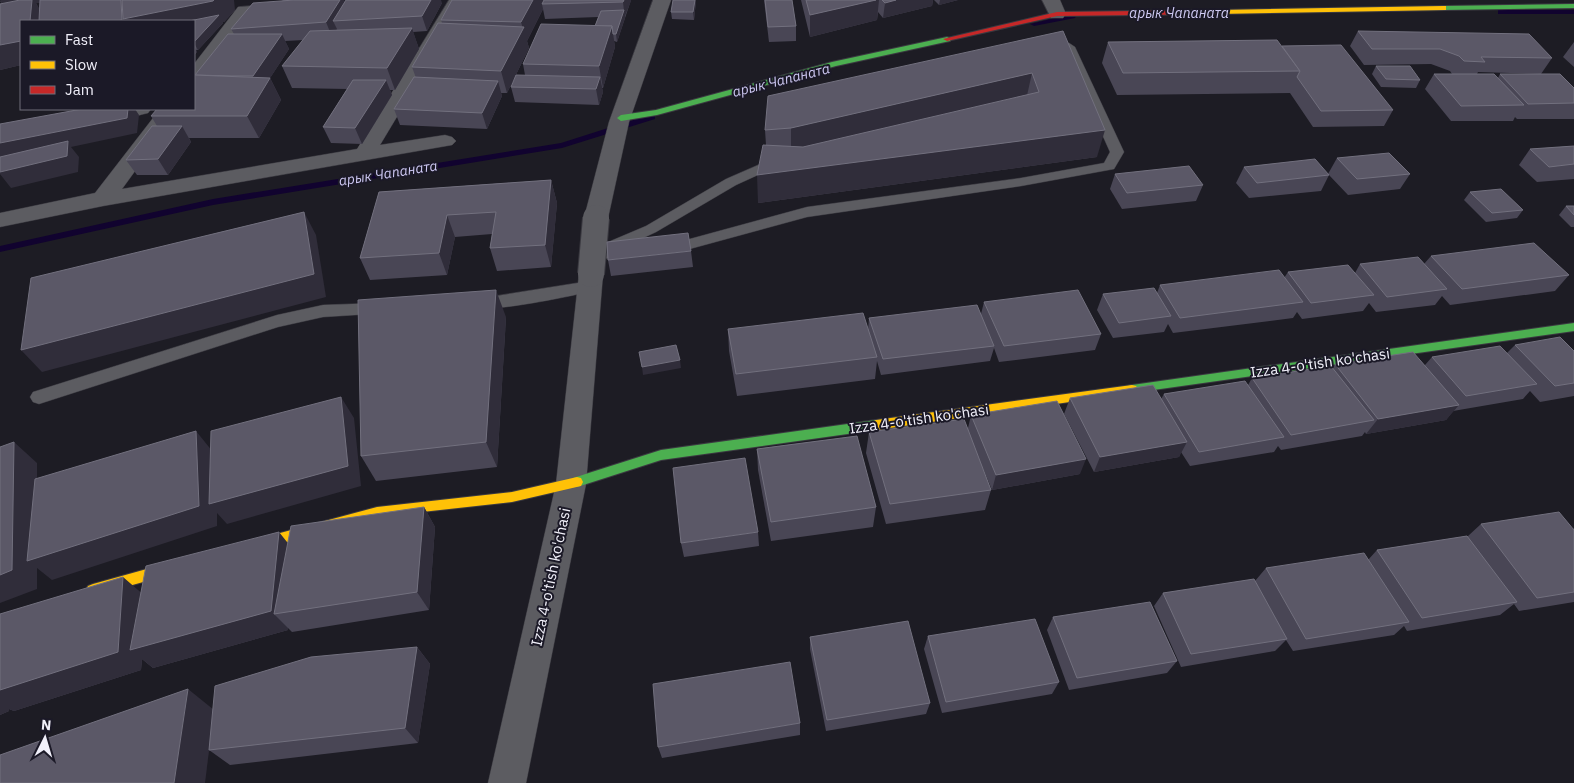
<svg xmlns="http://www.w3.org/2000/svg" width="1574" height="783" viewBox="0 0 1574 783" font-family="'IBM Plex Sans',sans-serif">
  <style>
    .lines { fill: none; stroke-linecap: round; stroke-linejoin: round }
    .stream { fill: #11032f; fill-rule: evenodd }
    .lane-casing { stroke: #3a3940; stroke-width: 1 }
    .street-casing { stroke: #3a3940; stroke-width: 1 }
    .fast-casing { stroke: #3a3940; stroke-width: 2 }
    .slow-casing { stroke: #3a3940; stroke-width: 2 }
    .jam-casing { stroke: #3a3940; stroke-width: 2 }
    .lane { fill: #5c5c61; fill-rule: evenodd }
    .street { fill: #5c5c61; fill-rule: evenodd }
    .fast { fill: #4caf50; fill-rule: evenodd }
    .slow { fill: #ffc107; fill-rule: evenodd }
    .jam { fill: #c62828; fill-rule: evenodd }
    .street-bridge-casing { stroke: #3a3940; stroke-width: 28; stroke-linecap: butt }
    .street-bridge { stroke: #5c5c61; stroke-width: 26 }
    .wall { fill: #494655; fill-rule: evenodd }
    .shaded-wall { fill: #302d3a }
    .building { fill: #5b5867; stroke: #72707e }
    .labels { text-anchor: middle; stroke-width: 4; stroke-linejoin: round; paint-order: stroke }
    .far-water-label { font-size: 14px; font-style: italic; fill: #cfcaf4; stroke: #1b1927 }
    .street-label { font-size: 15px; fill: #f1f0fa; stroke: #1b1927 }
  </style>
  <rect width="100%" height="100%" fill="#1d1c24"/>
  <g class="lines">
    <g class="stream">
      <rect x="1498" y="10" width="76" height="4"/>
      <polygon points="1072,14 1076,16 1075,18 1034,26 1030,24"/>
      <polygon points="652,114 655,115 655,119 562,148 213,205 0,252 0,246 213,199 561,143"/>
    </g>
    <defs>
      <g id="lane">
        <polygon points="1069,43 1075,47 1124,152 1114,169 1021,186 807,217 686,250 667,252 659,247 667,242 686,240 807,207 1021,178 1104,163 1110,152 1063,47"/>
        <polygon points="779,156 784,157 786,160 784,163 736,185 656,232 624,247 636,247 639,251 636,255 592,260 587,259 584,255 587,251 646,226 726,179"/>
        <path d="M 590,281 L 596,282 L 598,286 L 596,290 C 574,296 489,313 471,308 L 469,304 L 471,300 Z"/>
        <polygon points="381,303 387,305 389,309 387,313 323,317 278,327 39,404 33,402 30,397 33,392 277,315 323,305"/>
      </g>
      <g id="street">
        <polygon points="449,0 467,0 380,145 445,135 452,137 456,141 452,145 103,206 0,227 0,213 95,193 160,109 180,109 122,189 357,149"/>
        <polygon points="653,0 671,0 629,122 608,218 604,223 596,225 588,223 584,218 609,122"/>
        <polygon points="1042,0 1060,0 1066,14 1063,18 1051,18"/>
        <polygon points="284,3 290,4 293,8 290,12 249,16 201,81 194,83 194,64 238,7"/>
        <path d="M 105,109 L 151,109 L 148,113 C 131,117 107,125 91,120 L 88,116 L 91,112 Z"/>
        <polygon points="591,266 600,268 603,274 586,484 526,783 488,783 556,484 579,274 582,268"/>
      </g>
      <g id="fast">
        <polygon points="1574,4 1574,8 1443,10 1439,8 1443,6"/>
        <polygon points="947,37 951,39 950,41 836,66 657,115 621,121 617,118 621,115 656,110 832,62"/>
        <polygon points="1574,323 1574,331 1132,393 1128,392 1126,389 1128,386 1132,385"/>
        <polygon points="876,420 880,422 882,425 880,428 876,430 661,460 577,487 573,486 571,482 573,478 661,450"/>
      </g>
      <g id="slow">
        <polygon points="1443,6 1446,6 1446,10 1218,14 1214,12 1218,10"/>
        <polygon points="1132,385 1136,386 1138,389 1136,392 1132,393 876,430 872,428 870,425 872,422 876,420"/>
        <polygon points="577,477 581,478 583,482 581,486 512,502 377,517 247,554 242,552 241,548 242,544 247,542 377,507 512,492"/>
        <polygon points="179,560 184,562 186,566 184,570 179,572 93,596 88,594 86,590 88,586 93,584"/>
      </g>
      <polygon id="jam" points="1218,10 1222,12 1221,14 1057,16 947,41 943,39 1057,12"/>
    </defs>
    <use href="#lane" class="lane-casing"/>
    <use href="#street" class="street-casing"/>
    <use href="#fast" class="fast-casing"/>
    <use href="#slow" class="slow-casing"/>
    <use href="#jam" class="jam-casing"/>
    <use href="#lane" class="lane"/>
    <use href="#street" class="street"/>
    <use href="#fast" class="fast"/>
    <use href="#slow" class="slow"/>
    <use href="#jam" class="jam"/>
    <defs>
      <polyline id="street-bridge" points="591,274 596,218"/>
    </defs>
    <use href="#street-bridge" class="street-bridge-casing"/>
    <use href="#street-bridge" class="street-bridge"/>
  </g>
  <g class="wall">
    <polygon points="282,0 344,0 345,3 442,3 427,31 413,32 419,49 395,90 390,90 392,95 362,144 331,143 323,127 347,89 292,88 282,66 304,40 285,41 289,49 270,78 281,100 259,138 189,138 191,142 168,175 137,175 126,160 157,126 151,116 195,75 234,34 231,29 283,1"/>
    <polygon points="452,0 631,0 617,42 614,41 615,47 603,88 602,88 603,92 599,105 515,102 511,87 525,75 523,64 595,26 598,17 545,19 543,9 527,41 529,48 507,93 501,93 502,96 487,129 400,125 394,109 416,78 412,67 442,23 441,20"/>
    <polygon points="764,0 792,0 796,26 796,41 769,42"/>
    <polygon points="801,0 933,0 932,6 883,18 878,12 877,20 810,37"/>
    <polygon points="934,0 958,0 939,5"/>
    <path d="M 0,1 L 235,10 L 224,22 L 222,22 L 223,23 L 198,50 L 196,50 L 197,52 L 194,55 L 194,21 L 21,21 L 21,65 L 0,70 L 0,4 L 2,3 ZM 36,3 L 40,3 L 39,9 Z"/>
    <polygon points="696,1 694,20 672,19 671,12"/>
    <polygon points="1063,31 1097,157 758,203 766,145 765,130"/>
    <polygon points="1358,31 1552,58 1541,74 1478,72 1477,74 1498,78 1500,74 1574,88 1574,119 1517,119 1515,117 1513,121 1451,121 1425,89 1434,74 1452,74 1450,71 1431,64 1364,65 1350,46"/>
    <polygon points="1108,42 1282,46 1393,110 1384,126 1313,127 1290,93 1117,95 1102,63"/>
    <polygon points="1574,42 1574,67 1563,57"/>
    <polygon points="1376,66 1420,80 1416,88 1381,87 1372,74"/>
    <polygon points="1574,146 1574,179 1537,182 1519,165 1530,149"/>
    <polygon points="1337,158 1410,174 1400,189 1348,195 1329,175 1321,191 1249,198 1236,183 1244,167 1328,174"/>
    <polygon points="1115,174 1203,185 1196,201 1122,209 1110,189"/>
    <polygon points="551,180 557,203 551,267 497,271 490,248 492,234 455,237 447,275 370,280 360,258 379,192"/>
    <polygon points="1470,192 1523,210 1517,218 1486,222 1464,200"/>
    <polygon points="1566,206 1574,206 1574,227 1571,227 1559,215"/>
    <polygon points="691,251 693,267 611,276 608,260"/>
    <polygon points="1431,256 1569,275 1555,291 1450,305 1442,296 1435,305 1376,312 1369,303 1363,311 1302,319 1297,312 1293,318 1173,333 1168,324 1164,332 1113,338 1097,310 1103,294 1157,293 1160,285 1284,278 1288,272 1355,273 1360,264 1424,264"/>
    <polygon points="984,302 1101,334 1095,350 999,362 994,348 990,361 881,375 877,361 875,379 737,396 729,351 728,329 868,330 869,318 981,314"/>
    <polygon points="506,317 497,467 376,481 361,456"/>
    <polygon points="1515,345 1574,351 1574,396 1540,402 1530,391 1523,399 1453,411 1446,420 1366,434 1365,432 1362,436 1281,450 1278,446 1274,452 1190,466 1181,452 1179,457 1094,472 1064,414 1070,398 1161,399 1164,394 1248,385 1252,378 1333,368 1335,364 1425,365 1432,357 1507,353"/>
    <polygon points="971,415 1080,474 992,490 982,466 991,490 985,510 886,524 866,453 869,432 968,428"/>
    <polygon points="757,449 876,507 873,527 771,541 758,470"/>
    <polygon points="424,507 435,527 429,610 292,632 288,628 288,630 153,668 142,659 141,670 14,711 9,709 9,711 0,715 0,614 141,592 288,544"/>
    <polygon points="1481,524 1573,529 1574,528 1574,602 1519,611 1514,604 1500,615 1407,631 1404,626 1394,635 1293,651 1286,640 1275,651 1181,667 1154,606 1163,593 1255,581 1266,568 1368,560 1377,550 1468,536"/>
    <polygon points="758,532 759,546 684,557 681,543"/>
    <polygon points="1053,617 1177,661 1167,673 1069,690 1047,630"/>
    <polygon points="928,636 1059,682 1052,694 942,713 924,649"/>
    <polygon points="810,637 930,703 926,714 826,731 810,649"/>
    <polygon points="417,647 430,664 418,743 230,765 209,750 209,747 205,783 213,709"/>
    <polygon points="800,723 800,735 662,758 658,747"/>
  </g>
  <g class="shaded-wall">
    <polygon points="0,0 54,0 36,3 45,19 45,21 30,21 6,9"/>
    <polygon points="121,0 234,0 235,10 224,22 222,22 223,23 198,50 194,43 194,21 116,21"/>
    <polygon points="289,0 344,0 348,11 333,21 337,29 332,37 326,22"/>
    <polygon points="431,0 441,0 442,3 427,31 422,16"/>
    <polygon points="533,0 546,0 542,4 543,9 527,41 529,48 507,93 501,71 523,29 521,22"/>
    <polygon points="624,0 631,0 631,1 625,16 625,18 617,42 616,34 624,11 623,2"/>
    <polygon points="695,0 696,0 696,1 694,20 693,12"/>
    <polygon points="876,0 879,0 877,20 810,37 810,15"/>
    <polygon points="896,0 933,0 932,6 883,18 885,3"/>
    <polygon points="940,0 958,0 939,5"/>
    <polygon points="612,26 615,47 603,88 599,66"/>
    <polygon points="412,28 419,49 395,90 387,68"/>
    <polygon points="282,34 289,49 261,92 253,76"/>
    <polygon points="21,41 21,65 0,70 0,45"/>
    <polygon points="194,46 197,52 194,55"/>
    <polygon points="1032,73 1026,100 791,155 791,128"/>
    <polygon points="600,77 603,92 599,105 596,89"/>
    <polygon points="270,78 281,100 259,138 247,116"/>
    <polygon points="386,80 392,95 362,144 355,128"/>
    <polygon points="498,81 502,96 487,129 482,113"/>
    <polygon points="128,109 135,109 139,115 137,133 71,147 79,157 78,172 11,188 0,174 0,141"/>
    <polygon points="182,126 191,142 168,175 158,159"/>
    <polygon points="1105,130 1097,157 758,203 757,175"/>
    <polygon points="551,180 557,203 551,267 545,245"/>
    <polygon points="304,212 316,235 326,297 42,372 21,350"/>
    <polygon points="447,215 455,237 447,275 439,253"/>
    <polygon points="496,290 506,317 497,467 486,442"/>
    <polygon points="680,360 681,368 643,375 642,367"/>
    <polygon points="341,397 354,418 361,486 227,524 217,513 217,526 52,580 37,568 37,589 0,603 0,575 14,442 37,463 37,558 196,431 213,452"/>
    <polygon points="1459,405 1446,420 1366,434 1378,419"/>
    <polygon points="1187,442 1179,457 1094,472 1100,457"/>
    <polygon points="1086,459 1080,474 992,490 996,475"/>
    <polygon points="424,507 435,527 429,610 417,592"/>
    <polygon points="279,532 295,552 274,614 288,628 288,630 153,668 142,659 141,670 14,711 9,709 9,711 0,715 0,630 123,577 145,596"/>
    <polygon points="417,647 430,664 418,743 405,728"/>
    <polygon points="188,689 214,710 205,783 174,783"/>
  </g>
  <g class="building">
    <polygon points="20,0 32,0 30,21 21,21 21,41 0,45 0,4"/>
    <polygon points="40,0 121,0 122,20 116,21 39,21"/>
    <polygon points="122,0 214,0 213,1 123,19"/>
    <polygon points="294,0 340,0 326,22 231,29 253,3"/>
    <polygon points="346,0 431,0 422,16 333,21"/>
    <polygon points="452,0 533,0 521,22 441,20"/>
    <polygon points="544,0 624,0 623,2 542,4"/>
    <polygon points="673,0 695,0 693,12 671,12"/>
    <polygon points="765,0 792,0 796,26 768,27"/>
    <polygon points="806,0 876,0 810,15"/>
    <polygon points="882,0 896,0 885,3"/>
    <polygon points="624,10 616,34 613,34 612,26 595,26 601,11"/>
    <polygon points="219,15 194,42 194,21 189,21"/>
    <polygon points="438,23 524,27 501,71 412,67"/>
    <polygon points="541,24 612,26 599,66 523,64"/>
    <polygon points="412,28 387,68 282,66 310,31"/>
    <polygon points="1063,31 1105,130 757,175 763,145 803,147 1039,92 1032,73 791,128 765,130 768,96"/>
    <polygon points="1358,31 1529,34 1552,58 1481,57 1485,62 1464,61 1459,56 1440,49 1372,49"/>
    <polygon points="228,34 282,34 253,76 233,76 195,75"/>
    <polygon points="1277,40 1300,71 1123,73 1108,42"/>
    <polygon points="1341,45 1393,110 1321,111 1297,77 1300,71 1282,46"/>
    <polygon points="1376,66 1410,66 1420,80 1386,79"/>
    <polygon points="1434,74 1494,74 1524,105 1461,106"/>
    <polygon points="1500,74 1560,74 1574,88 1574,103 1528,104"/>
    <polygon points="194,75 270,78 247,116 151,116 157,109 194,109"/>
    <polygon points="516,75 600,77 596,89 511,87"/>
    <polygon points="414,77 498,81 482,113 394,109"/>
    <polygon points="353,80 386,80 355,128 323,127"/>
    <polygon points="82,109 128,109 127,118 0,143 0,124"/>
    <polygon points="152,126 182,126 158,159 126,160"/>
    <polygon points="68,141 67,156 0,172 0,157"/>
    <polygon points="1574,146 1574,164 1549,167 1530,149"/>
    <polygon points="1389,153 1410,174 1357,179 1337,158"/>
    <polygon points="1315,159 1329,175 1257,183 1244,167"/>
    <polygon points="1189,166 1203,185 1127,193 1115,174"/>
    <polygon points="551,180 545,245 490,248 496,212 447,215 439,253 360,258 379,192"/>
    <polygon points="1501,189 1523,210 1492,213 1470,192"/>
    <polygon points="1566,206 1574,206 1574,215"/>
    <polygon points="304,212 314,274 21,350 31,278"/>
    <polygon points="688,233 691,251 608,260 607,242"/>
    <polygon points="1534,243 1569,275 1462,289 1431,256"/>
    <polygon points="1418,257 1447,289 1387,297 1360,264"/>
    <polygon points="1348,265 1374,295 1311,303 1288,272"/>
    <polygon points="1279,270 1303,302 1180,318 1160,285"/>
    <polygon points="1154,288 1171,316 1119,323 1103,294"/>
    <polygon points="496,290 486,442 361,456 358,300"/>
    <polygon points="1078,290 1101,334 1004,346 984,302"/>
    <polygon points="977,305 994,346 883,359 869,318"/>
    <polygon points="863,313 877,357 736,374 728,329"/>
    <polygon points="1560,337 1574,351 1574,383 1555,386 1515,345"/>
    <polygon points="676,345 680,360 642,367 639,352"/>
    <polygon points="1500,346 1537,384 1466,396 1432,357"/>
    <polygon points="1413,352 1459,405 1378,419 1335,364"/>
    <polygon points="1331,366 1374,420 1291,435 1252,378"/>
    <polygon points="1245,381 1284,437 1199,452 1164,394"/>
    <polygon points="1153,385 1187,442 1100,457 1070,398"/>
    <polygon points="341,397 348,466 209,504 211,431"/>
    <polygon points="1057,401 1086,459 996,475 971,415"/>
    <polygon points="964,419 991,490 890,504 869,432"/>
    <polygon points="196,431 199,506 27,561 35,479"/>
    <polygon points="857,436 876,507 771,522 757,449"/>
    <polygon points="14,442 12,570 0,575 0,447"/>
    <polygon points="745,458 758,532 681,543 673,468"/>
    <polygon points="424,507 417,592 274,614 291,526"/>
    <polygon points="1559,512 1574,530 1574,592 1537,598 1481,524"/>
    <polygon points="279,532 271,611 130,650 146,566"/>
    <polygon points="1467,536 1517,602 1422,618 1377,550"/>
    <polygon points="1364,553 1409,622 1306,639 1266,568"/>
    <polygon points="123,577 118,652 0,690 0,614"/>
    <polygon points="1254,579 1287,639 1191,654 1163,593"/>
    <polygon points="1150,602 1177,661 1077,678 1053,617"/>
    <polygon points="1035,619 1059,682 946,702 928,636"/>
    <polygon points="908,621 930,703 827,720 810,637"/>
    <polygon points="417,647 405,728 209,750 215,686 311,657"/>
    <polygon points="790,662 800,723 658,747 653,684"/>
    <polygon points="188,689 174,783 0,783 0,755"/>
  </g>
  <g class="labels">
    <g class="far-water-label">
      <text x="1179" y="18">арык Чапаната</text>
      <text transform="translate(781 80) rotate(-14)" y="5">арык Чапаната</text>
      <text transform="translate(388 173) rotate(-9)" y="5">арык Чапаната</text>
    </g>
    <g class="street-label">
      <text transform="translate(1320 363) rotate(-8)" y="5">Izza 4-o'tish ko'chasi</text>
      <text transform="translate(919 419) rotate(-8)" y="5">Izza 4-o'tish ko'chasi</text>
      <text transform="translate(551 577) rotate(-78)" y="5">Izza 4-o'tish ko'chasi</text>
    </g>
  </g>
  <rect x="20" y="20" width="175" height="90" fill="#1b1927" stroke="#716f7b"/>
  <rect x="30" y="36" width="25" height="8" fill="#4caf50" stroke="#716f7b"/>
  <text x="65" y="45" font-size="15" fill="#f1f0fa">Fast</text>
  <rect x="30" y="61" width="25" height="8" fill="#ffc107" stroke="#716f7b"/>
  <text x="65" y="70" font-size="15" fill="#f1f0fa">Slow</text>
  <rect x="30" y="86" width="25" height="8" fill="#c62828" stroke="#716f7b"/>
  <text x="65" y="95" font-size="15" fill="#f1f0fa">Jam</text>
  <g transform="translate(45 738) rotate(5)" stroke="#1b1927" stroke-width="4" paint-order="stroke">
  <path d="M0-4L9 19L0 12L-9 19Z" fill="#f1f0fa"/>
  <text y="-8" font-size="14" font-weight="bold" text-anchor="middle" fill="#f1f0fa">N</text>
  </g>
</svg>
